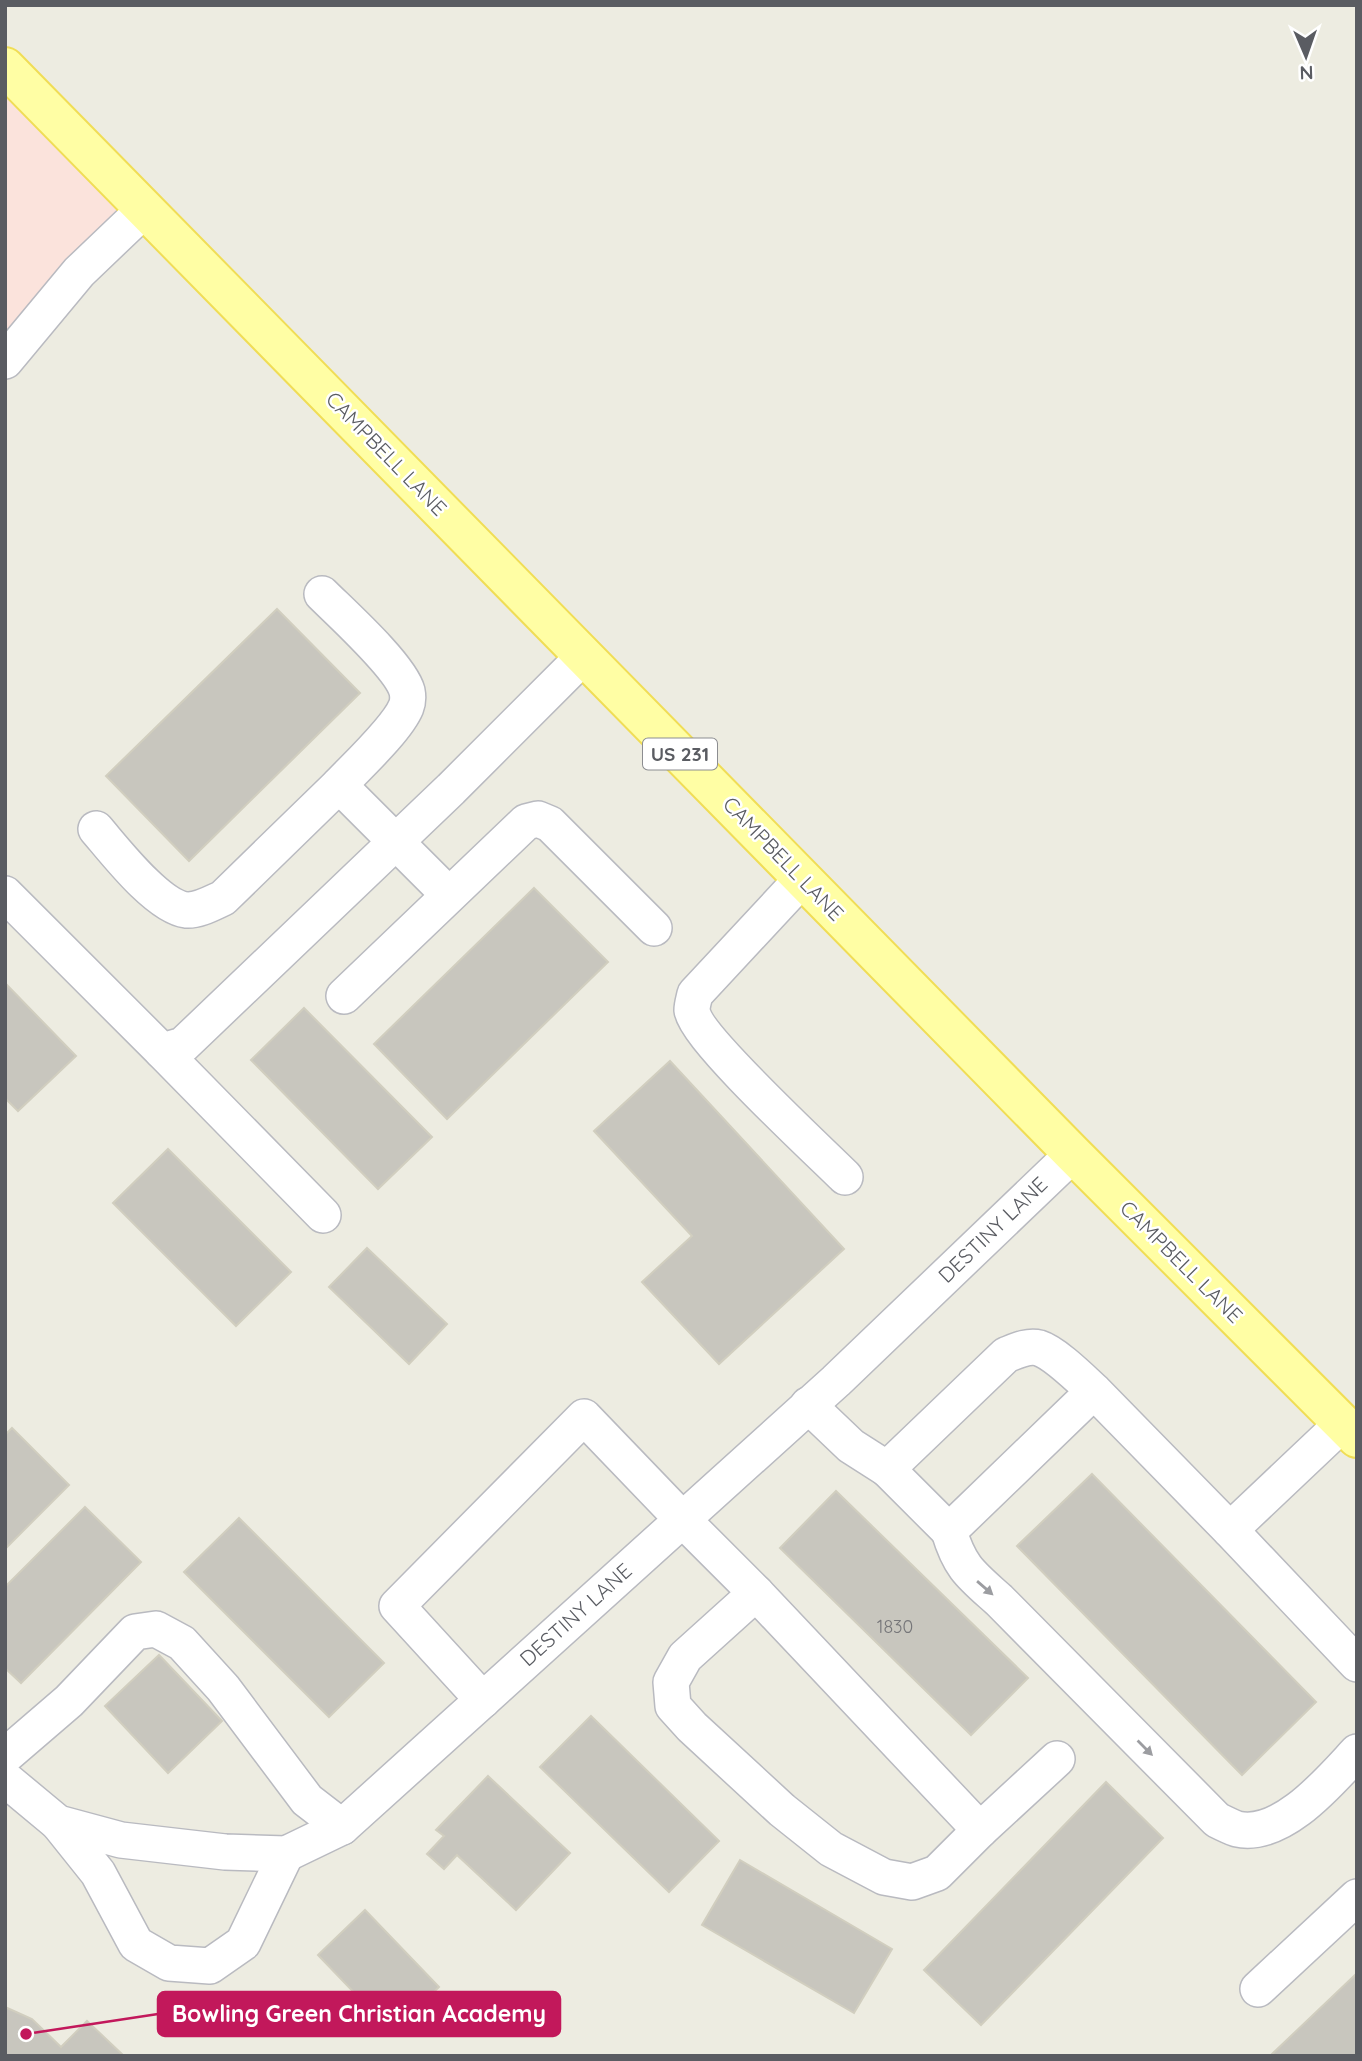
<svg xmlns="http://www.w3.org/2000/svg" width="1362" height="2061" viewBox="0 0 1362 2061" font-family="Quicksand,sans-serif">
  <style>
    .medical { fill: #fbe3dc }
    .building { fill: #c8c6be; stroke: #d1cebf; stroke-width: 2 }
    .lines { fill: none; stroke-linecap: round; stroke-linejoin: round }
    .minor-casing { stroke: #b9bac0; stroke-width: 38 }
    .major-casing { stroke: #f0dd56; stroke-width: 42 }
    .minor { stroke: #fff; stroke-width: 35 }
    .major { stroke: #fffea4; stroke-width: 38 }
    .oneway { fill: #9c9da1 }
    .labels { text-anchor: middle; stroke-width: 5; stroke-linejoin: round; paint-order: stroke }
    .number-label { font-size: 18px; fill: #767679 }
    .shield { fill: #fff; stroke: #8c8d91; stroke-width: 2 }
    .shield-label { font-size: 19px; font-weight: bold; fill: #5a5c62 }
    .street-label { font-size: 21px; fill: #5a5c62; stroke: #fff }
    .leader { fill: none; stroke: #c2185b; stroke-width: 2.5 }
    .callout-dot { fill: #c2185b; stroke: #fff; stroke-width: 2.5 }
    .callout { fill: #c2185b; stroke: #c2185b; stroke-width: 2.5 }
    .callout-label { font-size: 23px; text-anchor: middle; font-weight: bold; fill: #fff }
  </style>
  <rect width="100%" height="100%" fill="#edece1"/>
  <polygon class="medical" points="5,67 145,209 5,339"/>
  <g class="building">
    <polygon points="277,609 360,693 189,861 106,776"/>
    <polygon points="534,888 608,962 447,1119 374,1044"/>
    <polygon points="5,983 76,1056 18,1111 5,1098"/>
    <polygon points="304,1008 432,1137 378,1189 251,1060"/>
    <polygon points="670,1061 844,1249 719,1364 642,1282 692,1236 594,1131"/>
    <polygon points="168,1149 291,1272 236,1326 113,1203"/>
    <polygon points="367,1248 447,1324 409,1364 329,1287"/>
    <polygon points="12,1428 69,1485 5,1549 5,1435"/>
    <polygon points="1092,1474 1316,1702 1242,1775 1017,1546"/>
    <polygon points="836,1491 1028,1678 971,1735 780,1548"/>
    <polygon points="85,1507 141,1562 21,1683 5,1668 5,1587"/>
    <polygon points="239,1518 384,1663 329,1717 184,1572"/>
    <polygon points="159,1655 222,1721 168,1773 105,1706"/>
    <polygon points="591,1716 719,1841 669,1892 540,1767"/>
    <polygon points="488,1776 570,1853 516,1910 457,1855 444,1869 427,1854 444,1836 436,1830"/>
    <polygon points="1106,1782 1163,1838 981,2025 924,1970"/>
    <polygon points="740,1860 892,1949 854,2013 702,1925"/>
    <polygon points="365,1910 439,1987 392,2032 318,1955"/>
    <polygon points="1357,1973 1357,2056 1270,2056"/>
    <polygon points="5,2007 32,2019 61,2047 87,2021 124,2056 5,2056"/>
  </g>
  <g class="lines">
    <defs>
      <g id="minor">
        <polyline points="5,361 79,272 145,209"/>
        <path d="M 322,594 C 342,614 400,666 407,691 C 408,696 408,702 406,707 C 397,729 357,766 339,785"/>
        <path d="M 96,829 C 115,851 157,906 186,910 C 198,911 212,903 223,898 L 339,785 L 448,894"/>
        <path d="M 802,879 L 695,994 C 694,999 692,1005 692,1010 C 695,1037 819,1151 845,1177"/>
        <polyline points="5,894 162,1051 183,1045 451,789 584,656"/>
        <polyline points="344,996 526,822 538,819 550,824 654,928"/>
        <polyline points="162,1051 323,1215"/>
        <path d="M 1094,1391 L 949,1531 L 887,1469 L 1006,1355 C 1016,1351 1028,1345 1039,1348 C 1055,1353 1082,1380 1094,1391 L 1230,1530 L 1342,1424"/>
        <polyline points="808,1405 851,1446 887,1469"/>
        <polyline points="1230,1530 1357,1664"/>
        <path d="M 949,1531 C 960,1568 971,1575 999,1600 L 1217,1820 C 1223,1823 1231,1827 1237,1829 C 1282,1839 1330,1781 1357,1752"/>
        <polyline points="756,1593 685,1657 671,1682 673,1706 692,1727 782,1810 831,1849 884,1877 912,1882 937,1873 980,1830 1057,1759"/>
        <polyline points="483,1700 397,1606 584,1417 682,1519 756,1593 980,1830"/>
        <polyline points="5,1756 69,1701 135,1632 156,1629 182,1643 223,1688 307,1800 342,1827"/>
        <polyline points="5,1779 58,1823 121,1840 225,1852 286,1854 342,1827 836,1381 1073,1154"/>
        <polyline points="58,1823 98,1873 136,1944 169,1963 210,1966 243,1943 286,1854"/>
        <polyline points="1258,1989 1357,1897"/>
      </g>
      <polyline id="major" points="5,67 1073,1154 1357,1438"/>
    </defs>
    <use href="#minor" class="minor-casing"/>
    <use href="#major" class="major-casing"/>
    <use href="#minor" class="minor"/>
    <use href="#major" class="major"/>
  </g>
  <defs><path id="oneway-solid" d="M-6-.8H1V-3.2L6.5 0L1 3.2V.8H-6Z" transform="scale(1.75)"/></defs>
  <g class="oneway">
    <use href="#oneway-solid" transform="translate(985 1588) rotate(41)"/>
    <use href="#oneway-solid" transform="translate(1145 1748) rotate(45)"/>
  </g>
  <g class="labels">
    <g class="number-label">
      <text x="895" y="1633">1830</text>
    </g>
    <rect class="shield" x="643" y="738.5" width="74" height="31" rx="5"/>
    <g class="shield-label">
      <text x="680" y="761">US 231</text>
    </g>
    <g class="street-label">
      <text transform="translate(386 454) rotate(46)" y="7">CAMPBELL LANE</text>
      <text transform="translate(783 859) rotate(46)" y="7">CAMPBELL LANE</text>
      <text transform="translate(993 1230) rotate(-44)" y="7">DESTINY LANE</text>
      <text transform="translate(1181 1262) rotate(45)" y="7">CAMPBELL LANE</text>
      <text transform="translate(576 1615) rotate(-42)" y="7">DESTINY LANE</text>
    </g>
  </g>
  <path class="leader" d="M26 2034L158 2014"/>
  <circle class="callout-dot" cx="26" cy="2034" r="7"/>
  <rect class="callout" x="158" y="1992" width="402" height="44" rx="7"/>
  <g class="callout-label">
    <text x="359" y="2022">Bowling Green Christian Academy</text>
  </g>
  <rect width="1362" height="2061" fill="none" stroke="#5a5c62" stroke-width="14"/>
  <g transform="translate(1306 56) rotate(178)" stroke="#ffffff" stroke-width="5" paint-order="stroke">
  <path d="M0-5L12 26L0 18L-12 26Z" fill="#5a5c62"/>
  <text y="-10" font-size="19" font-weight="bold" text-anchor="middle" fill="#5a5c62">N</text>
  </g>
</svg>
